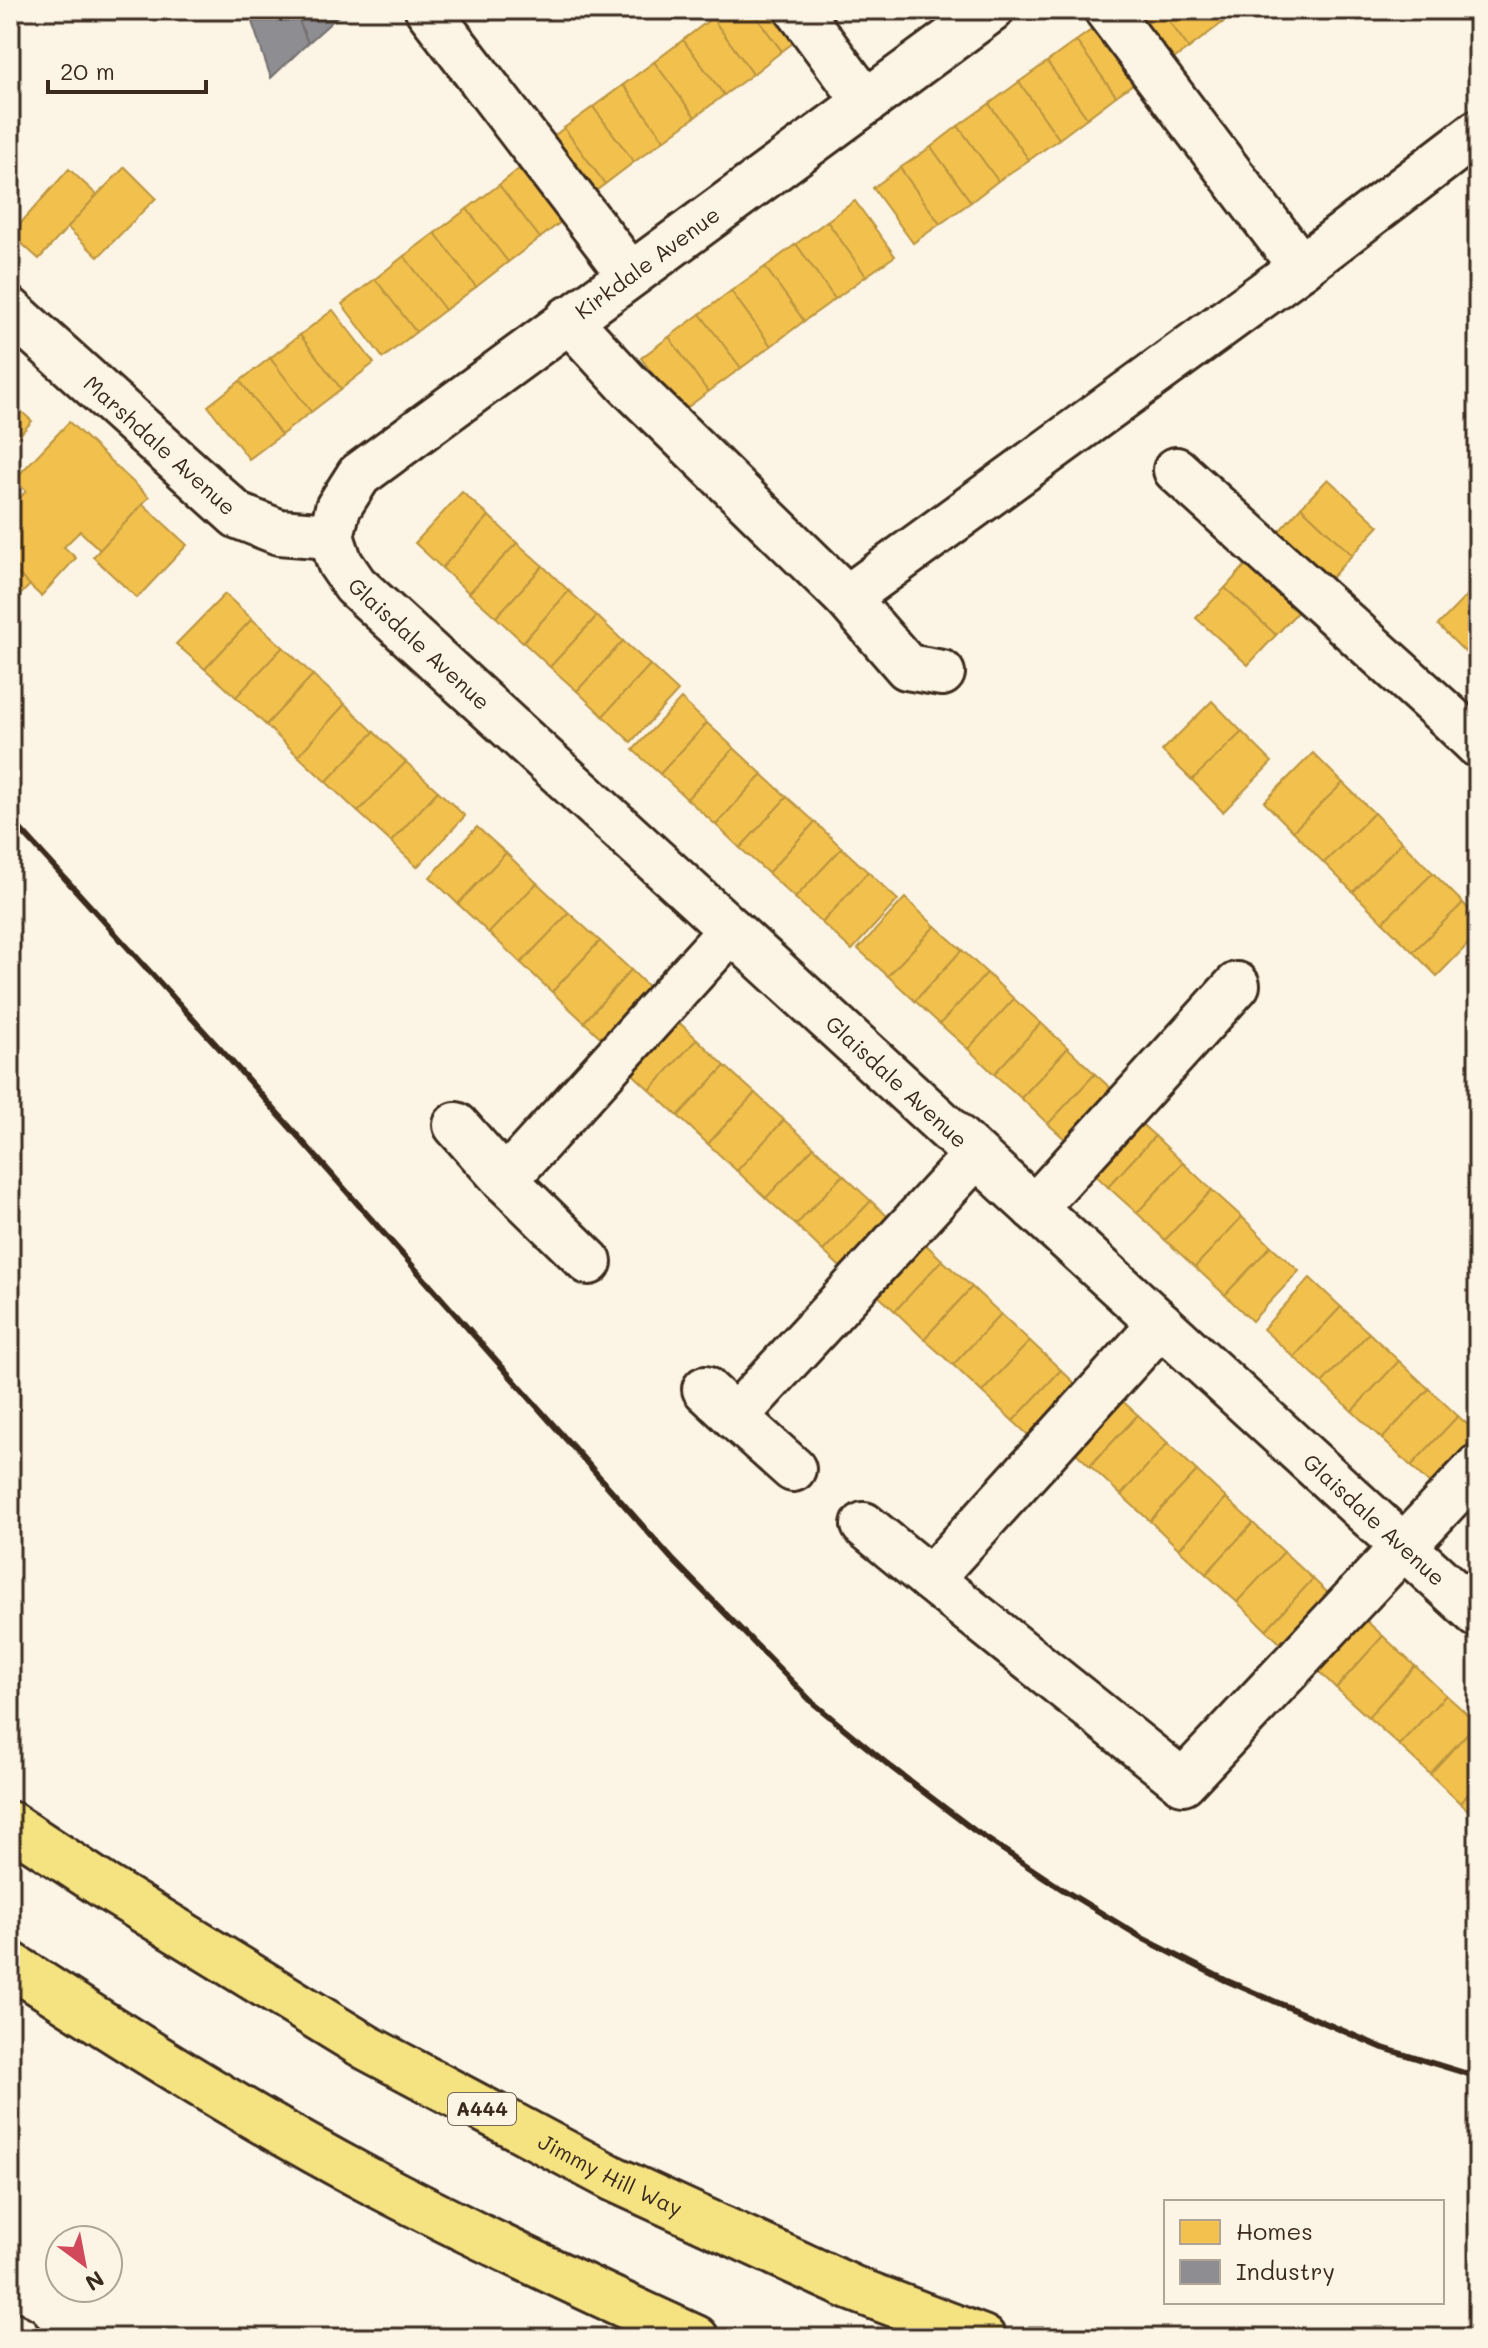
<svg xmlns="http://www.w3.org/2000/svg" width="1488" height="2348" viewBox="0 0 1488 2348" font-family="Mali,sans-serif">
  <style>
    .homes { fill: #f2c14e; stroke: #bb9440; stroke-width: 2 }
    .industry { fill: #8d8d92; stroke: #746f6f; stroke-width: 2 }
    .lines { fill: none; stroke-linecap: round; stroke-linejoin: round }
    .minor-casing { stroke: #3b2a1e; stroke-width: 50 }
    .highway-casing { stroke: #3b2a1e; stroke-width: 50 }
    .minor { stroke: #fcf5e5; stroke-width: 44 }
    .highway { stroke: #f5e382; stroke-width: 44 }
    .rail { stroke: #3b2a1e; stroke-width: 6 }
    .labels { text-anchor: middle; stroke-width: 8; stroke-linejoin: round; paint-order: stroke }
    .shield { fill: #fcf5e5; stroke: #75675a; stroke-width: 2 }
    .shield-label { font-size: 20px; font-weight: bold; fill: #3b2a1e }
    .street-label { font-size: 22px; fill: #3b2a1e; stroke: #fcf5e5 }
  </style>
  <rect width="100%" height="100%" fill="#fcf5e5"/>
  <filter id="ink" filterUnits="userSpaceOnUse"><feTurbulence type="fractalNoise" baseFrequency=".0125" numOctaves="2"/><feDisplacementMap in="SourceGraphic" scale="16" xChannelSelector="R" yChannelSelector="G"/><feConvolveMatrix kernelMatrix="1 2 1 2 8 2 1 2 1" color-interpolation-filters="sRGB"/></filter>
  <g filter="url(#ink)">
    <g class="homes">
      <polygon points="723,10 751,10 782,51 753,74 712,18"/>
      <polygon points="751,10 792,10 808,32 782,51"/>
      <polygon points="1123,10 1161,10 1189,48 1158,70"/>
      <polygon points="1161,10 1213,10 1222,23 1189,48"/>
      <polygon points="1213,10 1240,10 1222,23"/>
      <polygon points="712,18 753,74 724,95 683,40"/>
      <polygon points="1104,21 1144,76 1116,96 1076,41"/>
      <polygon points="683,40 724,95 695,117 654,62"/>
      <polygon points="1076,41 1116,96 1087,118 1047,62"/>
      <polygon points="654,62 695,117 664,140 623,85"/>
      <polygon points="1047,62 1087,118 1059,139 1019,82"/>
      <polygon points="1019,82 1059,139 1029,160 989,104"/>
      <polygon points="623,85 664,140 634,162 593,107"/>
      <polygon points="989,104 1029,160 998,181 958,126"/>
      <polygon points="593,107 634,162 605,184 564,128"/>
      <polygon points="958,126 998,181 971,202 931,147"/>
      <polygon points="564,128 605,184 580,203 539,148"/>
      <polygon points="931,147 971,202 940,224 900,168"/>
      <polygon points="525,164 566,218 540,238 499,185"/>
      <polygon points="125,167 156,198 98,257 67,227 97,195"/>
      <polygon points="900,168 940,224 913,243 873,188"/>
      <polygon points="69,169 97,195 39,259 11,234"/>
      <polygon points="499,185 540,238 508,262 467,209"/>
      <polygon points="855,201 895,256 866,276 827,221"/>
      <polygon points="467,209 508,262 476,287 435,233"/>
      <polygon points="827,221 866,276 835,299 796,244"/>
      <polygon points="435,233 476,287 445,310 404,256"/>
      <polygon points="796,244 835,299 804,321 765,267"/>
      <polygon points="404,256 445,310 416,332 375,279"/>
      <polygon points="765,267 804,321 771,346 731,291"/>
      <polygon points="375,279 416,332 383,358 342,304"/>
      <polygon points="731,291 771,346 741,368 700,314"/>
      <polygon points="333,310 374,363 341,389 300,335"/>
      <polygon points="700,314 741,368 708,392 669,337"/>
      <polygon points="300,335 341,389 311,412 270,358"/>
      <polygon points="669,337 708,392 681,412 641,358"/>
      <polygon points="270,358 311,412 281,435 240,381"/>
      <polygon points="240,381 281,435 249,459 208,406"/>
      <polygon points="10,401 32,421 10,446"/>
      <polygon points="69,422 149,497 100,550 80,531 64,547 76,558 41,596 10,567 10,509 26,491 14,480"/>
      <polygon points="1328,479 1379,526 1352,555 1301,507"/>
      <polygon points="462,492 489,516 442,568 415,543"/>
      <polygon points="143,504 187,545 137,598 93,557"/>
      <polygon points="1301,507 1352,555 1324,586 1272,539"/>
      <polygon points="489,516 517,543 469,593 442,568"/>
      <polygon points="517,543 543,566 496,617 469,593"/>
      <polygon points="1252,558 1303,606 1276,635 1225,588"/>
      <polygon points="543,566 569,591 523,642 496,617"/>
      <polygon points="10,567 30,585 10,605"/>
      <polygon points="1478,584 1478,645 1468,655 1438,625"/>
      <polygon points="1225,588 1276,635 1248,665 1196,618"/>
      <polygon points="569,591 597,616 550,667 523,642"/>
      <polygon points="225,594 252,619 205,669 176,644"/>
      <polygon points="597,616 623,641 577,691 550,667"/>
      <polygon points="252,619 283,647 236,697 205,669"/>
      <polygon points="623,641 650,665 603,716 577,691"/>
      <polygon points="283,647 313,675 266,725 236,697"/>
      <polygon points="650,665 678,691 631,742 603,716"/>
      <polygon points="313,675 345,704 298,756 266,725"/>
      <polygon points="681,699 707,723 660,774 633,750"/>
      <polygon points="1212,701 1242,732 1192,780 1162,751"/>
      <polygon points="345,704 374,732 326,782 298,756"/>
      <polygon points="707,723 734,748 687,799 660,774"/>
      <polygon points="374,732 406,762 358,812 326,782"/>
      <polygon points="1242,732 1272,762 1223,812 1192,780"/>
      <polygon points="734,748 762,774 716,825 687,799"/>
      <polygon points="1313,753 1343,783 1293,831 1264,802"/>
      <polygon points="406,762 438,791 391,842 358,812"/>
      <polygon points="762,774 787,797 740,848 716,825"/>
      <polygon points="1343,783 1374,813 1324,863 1293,831"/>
      <polygon points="438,791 465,816 417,867 391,842"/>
      <polygon points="787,797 815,822 768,873 740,848"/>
      <polygon points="1374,813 1402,842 1353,892 1324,863"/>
      <polygon points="815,822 842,848 795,898 768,873"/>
      <polygon points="477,827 506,853 458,904 430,877"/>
      <polygon points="1402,842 1433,873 1383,922 1353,892"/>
      <polygon points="842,848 868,872 822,923 795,898"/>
      <polygon points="506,853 537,883 489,933 458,904"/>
      <polygon points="868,872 898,900 852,950 822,923"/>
      <polygon points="1433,873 1463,903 1413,952 1383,922"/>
      <polygon points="537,883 569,913 521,963 489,933"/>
      <polygon points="905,898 935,926 888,976 858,949"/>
      <polygon points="1463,903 1478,919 1478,934 1437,976 1413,952"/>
      <polygon points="569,913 600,941 552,992 521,963"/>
      <polygon points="935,926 962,950 915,1001 888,976"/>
      <polygon points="600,941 631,970 584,1022 552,992"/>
      <polygon points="962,950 987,973 940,1024 915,1001"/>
      <polygon points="631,970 658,996 611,1047 584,1022"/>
      <polygon points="987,973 1014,999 968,1049 940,1024"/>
      <polygon points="1014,999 1041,1023 994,1074 968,1049"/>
      <polygon points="670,1014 697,1039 650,1090 623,1065"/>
      <polygon points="1041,1023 1068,1048 1021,1098 994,1074"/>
      <polygon points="697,1039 725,1066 678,1116 650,1090"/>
      <polygon points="1068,1048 1095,1074 1048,1124 1021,1098"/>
      <polygon points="725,1066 755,1093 708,1144 678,1116"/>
      <polygon points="1095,1074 1123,1099 1076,1149 1048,1124"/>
      <polygon points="755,1093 784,1120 737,1171 708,1144"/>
      <polygon points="1128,1112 1155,1136 1108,1187 1081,1161"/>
      <polygon points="784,1120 814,1147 766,1198 737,1171"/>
      <polygon points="1155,1136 1183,1163 1137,1213 1108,1187"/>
      <polygon points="814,1147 843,1175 796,1225 766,1198"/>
      <polygon points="1183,1163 1212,1190 1165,1240 1137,1213"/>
      <polygon points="843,1175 871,1201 823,1251 796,1225"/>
      <polygon points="1212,1190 1242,1217 1195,1267 1165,1240"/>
      <polygon points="871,1201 898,1226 851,1277 823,1251"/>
      <polygon points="1242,1217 1271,1246 1225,1295 1195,1267"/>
      <polygon points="915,1234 942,1260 895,1311 866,1285"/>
      <polygon points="1271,1246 1299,1271 1252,1321 1225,1295"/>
      <polygon points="942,1260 972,1287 924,1339 895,1311"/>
      <polygon points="1310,1278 1341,1307 1294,1357 1263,1329"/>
      <polygon points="972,1287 1001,1314 953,1365 924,1339"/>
      <polygon points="1341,1307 1369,1333 1322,1383 1294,1357"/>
      <polygon points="1001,1314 1030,1341 982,1392 953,1365"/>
      <polygon points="1369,1333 1399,1361 1352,1411 1322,1383"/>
      <polygon points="1030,1341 1061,1370 1013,1421 982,1392"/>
      <polygon points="1399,1361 1429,1389 1382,1439 1352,1411"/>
      <polygon points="1061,1370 1087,1395 1040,1446 1013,1421"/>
      <polygon points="1108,1388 1138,1415 1090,1466 1061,1439"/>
      <polygon points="1429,1389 1458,1416 1411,1466 1382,1439"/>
      <polygon points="1138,1415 1168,1443 1121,1495 1090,1466"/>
      <polygon points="1458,1416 1478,1434 1478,1450 1438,1492 1411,1466"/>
      <polygon points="1168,1443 1197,1471 1150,1521 1121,1495"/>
      <polygon points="1197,1471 1226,1498 1179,1549 1150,1521"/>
      <polygon points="1226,1498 1253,1523 1206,1574 1179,1549"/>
      <polygon points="1253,1523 1284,1552 1237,1602 1206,1574"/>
      <polygon points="1284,1552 1313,1579 1266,1630 1237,1602"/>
      <polygon points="1313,1579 1341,1605 1293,1655 1266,1630"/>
      <polygon points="1358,1613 1383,1636 1336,1688 1310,1663"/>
      <polygon points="1383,1636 1415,1666 1368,1717 1336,1688"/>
      <polygon points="1415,1666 1446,1695 1399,1745 1368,1717"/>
      <polygon points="1446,1695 1477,1723 1430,1774 1399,1745"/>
      <polygon points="1477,1723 1478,1784 1460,1803 1430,1774"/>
      <polygon points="1478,1784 1478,1819 1460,1803"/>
    </g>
    <g class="industry">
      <polygon points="248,10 295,10 308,43 271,78"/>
      <polygon points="295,10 345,10 308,43"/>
    </g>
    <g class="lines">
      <defs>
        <g id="minor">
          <polyline points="428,10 630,274"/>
          <polyline points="798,10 866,102"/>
          <polyline points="1301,267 1478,132"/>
          <path id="s1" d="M 10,310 L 238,516 L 279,532 L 331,536"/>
          <polyline points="568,319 627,383 847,598 907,667 942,673"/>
          <polyline points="1176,470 1450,718 1478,745"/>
          <path id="s2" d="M 331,536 L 340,563 L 355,585 L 1478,1615"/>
          <path id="s3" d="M 331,536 L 338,508 L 359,475 L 991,10"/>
          <polyline points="847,598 1301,267 1107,10"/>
          <polyline points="456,1125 505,1180"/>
          <polyline points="1034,1208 1237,985"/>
          <polyline points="589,1262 505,1180 731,930"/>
          <polyline points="705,1389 735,1417"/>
          <polyline points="793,1469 735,1417 976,1155"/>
          <polyline points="864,1525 930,1579 1161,1324"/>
          <polyline points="930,1579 1183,1782 1478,1467"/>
          <polyline points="10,2334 18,2338"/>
        </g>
        <g id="highway">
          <path id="s4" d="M 10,1824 L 104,1886 L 366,2047 L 614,2179 L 852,2288 L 983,2338"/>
          <path d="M 10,1964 C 127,2040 245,2115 368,2180 C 476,2237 586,2288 696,2338"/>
        </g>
      </defs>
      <use href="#minor" class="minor-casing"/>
      <use href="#highway" class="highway-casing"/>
      <use href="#minor" class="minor"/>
      <use href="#highway" class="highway"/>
      <polyline class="rail" points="10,818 241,1072 672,1559 812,1702 891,1767 975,1831 1062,1889 1144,1939 1225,1980 1383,2048 1478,2077"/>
    </g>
  </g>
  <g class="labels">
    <rect class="shield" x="448" y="2093" width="68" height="32" rx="6"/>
    <g class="shield-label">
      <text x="482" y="2116">A444</text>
    </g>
    <g class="street-label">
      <text dy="8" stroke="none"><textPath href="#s3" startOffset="426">Kirkdale Avenue</textPath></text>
      <text dy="8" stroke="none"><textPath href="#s1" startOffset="202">Marshdale Avenue</textPath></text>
      <text dy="8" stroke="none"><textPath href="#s2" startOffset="142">Glaisdale Avenue</textPath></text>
      <text dy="8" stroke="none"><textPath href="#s2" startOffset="790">Glaisdale Avenue</textPath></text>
      <text dy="8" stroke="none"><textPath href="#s2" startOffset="1438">Glaisdale Avenue</textPath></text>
      <text dy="8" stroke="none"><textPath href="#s4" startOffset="696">Jimmy Hill Way</textPath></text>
    </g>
  </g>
  <rect width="1488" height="2348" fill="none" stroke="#fcf5e5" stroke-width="40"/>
  <rect x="20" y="20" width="1448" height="2308" fill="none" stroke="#3b2a1e" stroke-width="3" filter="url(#ink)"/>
  <rect x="1164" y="2200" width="280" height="104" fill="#fcf5e5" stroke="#afa495" stroke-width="2"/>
  <rect x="1180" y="2220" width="40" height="24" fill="#f2c14e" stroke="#afa495" stroke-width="2"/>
  <text x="1236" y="2240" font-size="24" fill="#3b2a1e">Homes</text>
  <rect x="1180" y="2260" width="40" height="24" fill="#8d8d92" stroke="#afa495" stroke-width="2"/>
  <text x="1236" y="2280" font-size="24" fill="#3b2a1e">Industry</text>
  <g transform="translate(84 2264) rotate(148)"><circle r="38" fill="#fcf5e5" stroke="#afa495" stroke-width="2"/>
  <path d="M0-6L14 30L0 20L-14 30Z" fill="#d1495b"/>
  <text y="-12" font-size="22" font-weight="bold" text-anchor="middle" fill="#3b2a1e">N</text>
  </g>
  <path d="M48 80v12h158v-12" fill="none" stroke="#3b2a1e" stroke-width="4"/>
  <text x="60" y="80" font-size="24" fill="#3b2a1e" stroke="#fcf5e5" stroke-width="6" paint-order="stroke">20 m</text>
</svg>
